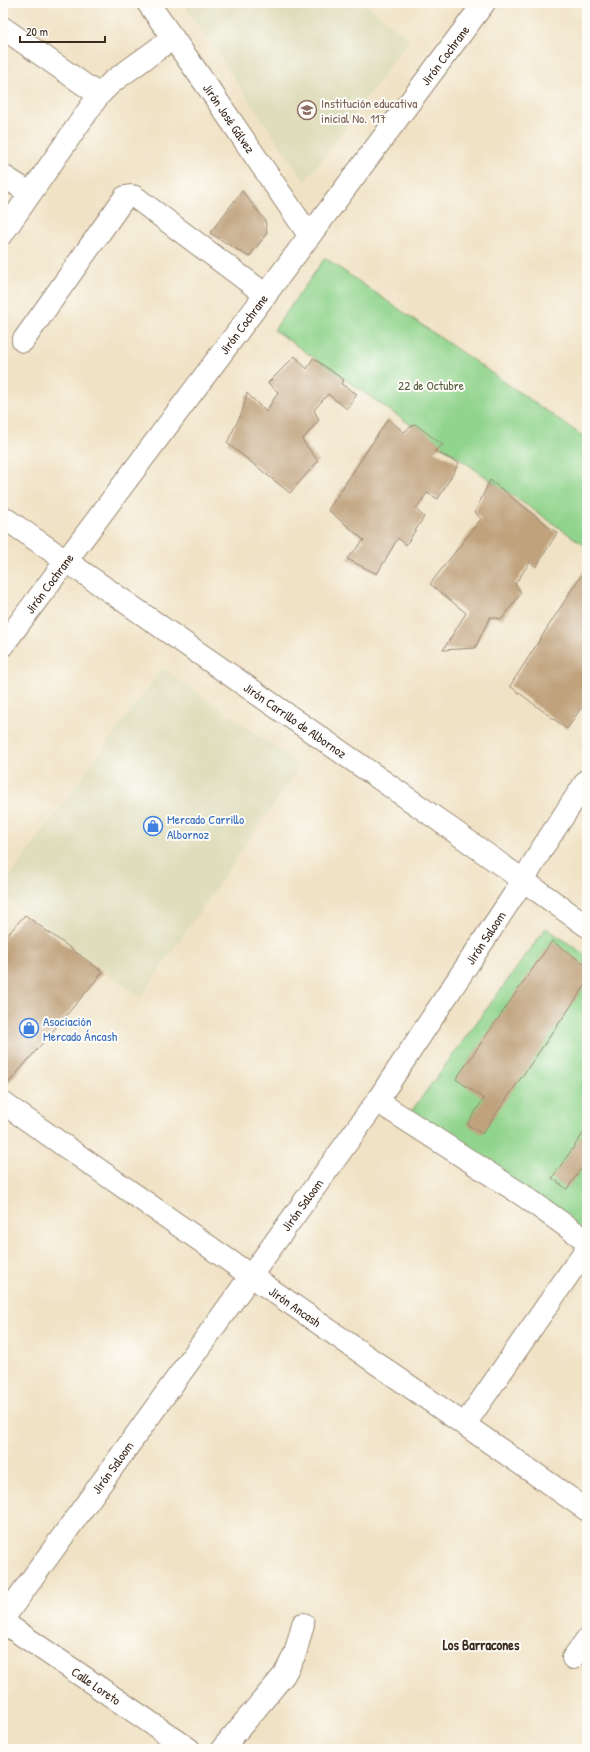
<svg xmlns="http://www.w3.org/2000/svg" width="590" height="1752" viewBox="0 0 590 1752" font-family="'Patrick Hand',sans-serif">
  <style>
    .built { fill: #dfddbb }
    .green { fill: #91d48d; stroke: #667f56 }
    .building { fill: #c0a27d }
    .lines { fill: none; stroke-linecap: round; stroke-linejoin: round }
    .minor-casing { stroke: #968672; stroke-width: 24 }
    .minor { stroke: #fff; stroke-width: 22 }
    .labels { text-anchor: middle; stroke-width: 4; stroke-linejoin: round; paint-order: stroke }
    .street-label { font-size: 13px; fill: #3b2a1e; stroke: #fdfcf7 }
    .education-label { font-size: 13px; fill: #785e54; stroke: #fdfcf7; text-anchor: start }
    .park-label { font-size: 13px; fill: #555d3f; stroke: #fdfcf7 }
    .shop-label { font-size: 13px; fill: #366cbe; stroke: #fdfcf7; text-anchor: start }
    .neighbourhood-label { font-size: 14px; font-weight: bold; fill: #3b2a1e; stroke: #fdfcf7 }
  </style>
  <rect width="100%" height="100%" fill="#fdfcf7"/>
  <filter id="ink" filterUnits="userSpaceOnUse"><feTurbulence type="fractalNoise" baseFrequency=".025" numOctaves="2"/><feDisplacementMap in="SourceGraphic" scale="8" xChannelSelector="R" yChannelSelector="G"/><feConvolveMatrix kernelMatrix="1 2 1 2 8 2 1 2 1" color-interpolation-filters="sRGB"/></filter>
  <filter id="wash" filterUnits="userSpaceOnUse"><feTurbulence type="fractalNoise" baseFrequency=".012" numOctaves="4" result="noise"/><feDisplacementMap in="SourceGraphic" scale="16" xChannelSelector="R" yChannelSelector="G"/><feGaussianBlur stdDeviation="0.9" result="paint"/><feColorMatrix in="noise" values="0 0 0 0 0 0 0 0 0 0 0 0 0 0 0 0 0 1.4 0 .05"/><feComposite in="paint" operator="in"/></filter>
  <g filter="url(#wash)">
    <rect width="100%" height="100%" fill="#f0e2c5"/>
    <g class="built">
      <polygon points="183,3 363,3 410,39 305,182"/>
      <polygon points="162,668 301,765 140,998 3,895 3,886"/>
    </g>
    <g class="green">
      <polygon points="325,258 587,439 587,547 274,330"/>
      <polygon points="546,928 587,956 587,1226 577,1240 402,1124"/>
    </g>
    <g id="blocks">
      <g class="building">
        <polygon points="242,191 265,220 267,233 249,257 210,233"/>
        <polygon points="295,356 307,369 313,358 344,380 341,384 357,394 347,409 328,394 314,410 319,420 302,440 318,461 290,493 227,443 242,412 247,393 266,412 278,392 268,383"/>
        <polygon points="388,419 404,432 415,424 443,445 434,451 459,463 438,499 427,493 416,509 424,517 406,545 398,538 377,574 347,559 364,540 328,510"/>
        <polygon points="490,480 557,533 536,567 530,562 515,584 521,593 502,619 490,617 475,648 443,650 466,613 430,584 481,519 475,512"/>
        <polygon points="587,566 587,699 567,729 510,686"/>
        <polygon points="25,915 103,972 6,1086 3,1084 3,940"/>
        <polygon points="552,941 587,966 587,983 482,1134 467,1124 484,1099 456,1079"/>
        <polygon points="587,1128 587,1167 584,1165 567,1189 552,1178"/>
      </g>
    </g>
  </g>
  <g filter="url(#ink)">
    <use href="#blocks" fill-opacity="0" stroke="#968672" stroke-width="1"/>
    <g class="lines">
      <defs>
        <g id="minor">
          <path id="s1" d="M 148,3 L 212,93 L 309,235"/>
          <polyline points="3,28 99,95"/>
          <polyline points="3,176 30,193"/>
          <polyline points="3,233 99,95 112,82 173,38"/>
          <polyline points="23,341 125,197 131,196 135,197 266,295"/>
          <path id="s2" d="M 3,517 L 423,809 L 587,926"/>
          <path id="s3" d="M 3,645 L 484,3"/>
          <polyline points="377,1101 524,1196 587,1241"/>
          <path id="s4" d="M 3,1103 L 587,1510"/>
          <polyline points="465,1424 587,1248"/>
          <path id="s5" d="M 3,1619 L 377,1101 L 523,881 L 543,847 L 587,780"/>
          <path id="s6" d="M 3,1622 L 189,1749"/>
          <polyline points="573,1658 587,1639"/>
          <polyline points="222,1749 284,1675 295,1654 303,1624"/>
        </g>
      </defs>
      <use href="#minor" class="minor-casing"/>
      <use href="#minor" class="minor"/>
    </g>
  </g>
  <defs>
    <symbol id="school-ring" viewBox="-11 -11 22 22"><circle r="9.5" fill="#fdfcf7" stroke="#8d6e63" stroke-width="1.5"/><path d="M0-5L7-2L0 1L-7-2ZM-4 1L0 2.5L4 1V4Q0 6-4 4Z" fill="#8d6e63"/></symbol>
    <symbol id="shop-ring" viewBox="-11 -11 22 22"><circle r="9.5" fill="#fdfcf7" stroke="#3f7fe0" stroke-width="1.5"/><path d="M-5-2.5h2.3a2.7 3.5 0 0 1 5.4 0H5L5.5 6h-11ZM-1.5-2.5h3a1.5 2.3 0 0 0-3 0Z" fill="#3f7fe0"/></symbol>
  </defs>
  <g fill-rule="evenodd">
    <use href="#school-ring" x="296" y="99" width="22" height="22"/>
    <use href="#shop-ring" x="142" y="815" width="22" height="22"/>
    <use href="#shop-ring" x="18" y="1017" width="22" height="22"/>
  </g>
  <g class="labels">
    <g class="street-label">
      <text dy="5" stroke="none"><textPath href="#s3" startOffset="737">Jirón Cochrane</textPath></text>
      <text dy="5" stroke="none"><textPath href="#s1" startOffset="141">Jirón José Gálvez</textPath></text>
      <text dy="5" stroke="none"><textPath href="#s3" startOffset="401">Jirón Cochrane</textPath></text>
      <text dy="5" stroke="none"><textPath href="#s3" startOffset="77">Jirón Cochrane</textPath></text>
      <text dy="5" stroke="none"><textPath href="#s2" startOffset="356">Jirón Carrillo de Albornoz</textPath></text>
      <text dy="5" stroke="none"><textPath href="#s5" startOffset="835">Jirón Saloom</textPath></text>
      <text dy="5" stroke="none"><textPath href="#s5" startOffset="511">Jirón Saloom</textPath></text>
      <text dy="5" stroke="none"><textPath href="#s4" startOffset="356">Jirón Ancash</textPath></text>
      <text dy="5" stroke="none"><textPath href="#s5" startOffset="187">Jirón Saloom</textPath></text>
      <text dy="5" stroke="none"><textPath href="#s6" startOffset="113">Calle Loreto</textPath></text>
    </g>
    <g class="education-label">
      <text x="321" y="108">Institución educativa<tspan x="321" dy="15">inicial No. 117</tspan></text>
    </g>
    <g class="park-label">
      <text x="431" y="390">22 de Octubre</text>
    </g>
    <g class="shop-label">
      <text x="167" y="824">Mercado Carrillo<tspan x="167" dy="15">Albornoz</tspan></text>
      <text x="43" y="1026">Asociación<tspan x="43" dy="15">Mercado Áncash</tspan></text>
    </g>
    <g class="neighbourhood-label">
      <text x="481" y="1650">Los Barracones</text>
    </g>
  </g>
  <rect width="590" height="1752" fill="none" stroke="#fdfcf7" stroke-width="16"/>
  <path d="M20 36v6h85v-6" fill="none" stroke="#3b2a1e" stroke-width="2"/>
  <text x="26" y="36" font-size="12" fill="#3b2a1e" stroke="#fdfcf7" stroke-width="3" paint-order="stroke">20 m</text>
</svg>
